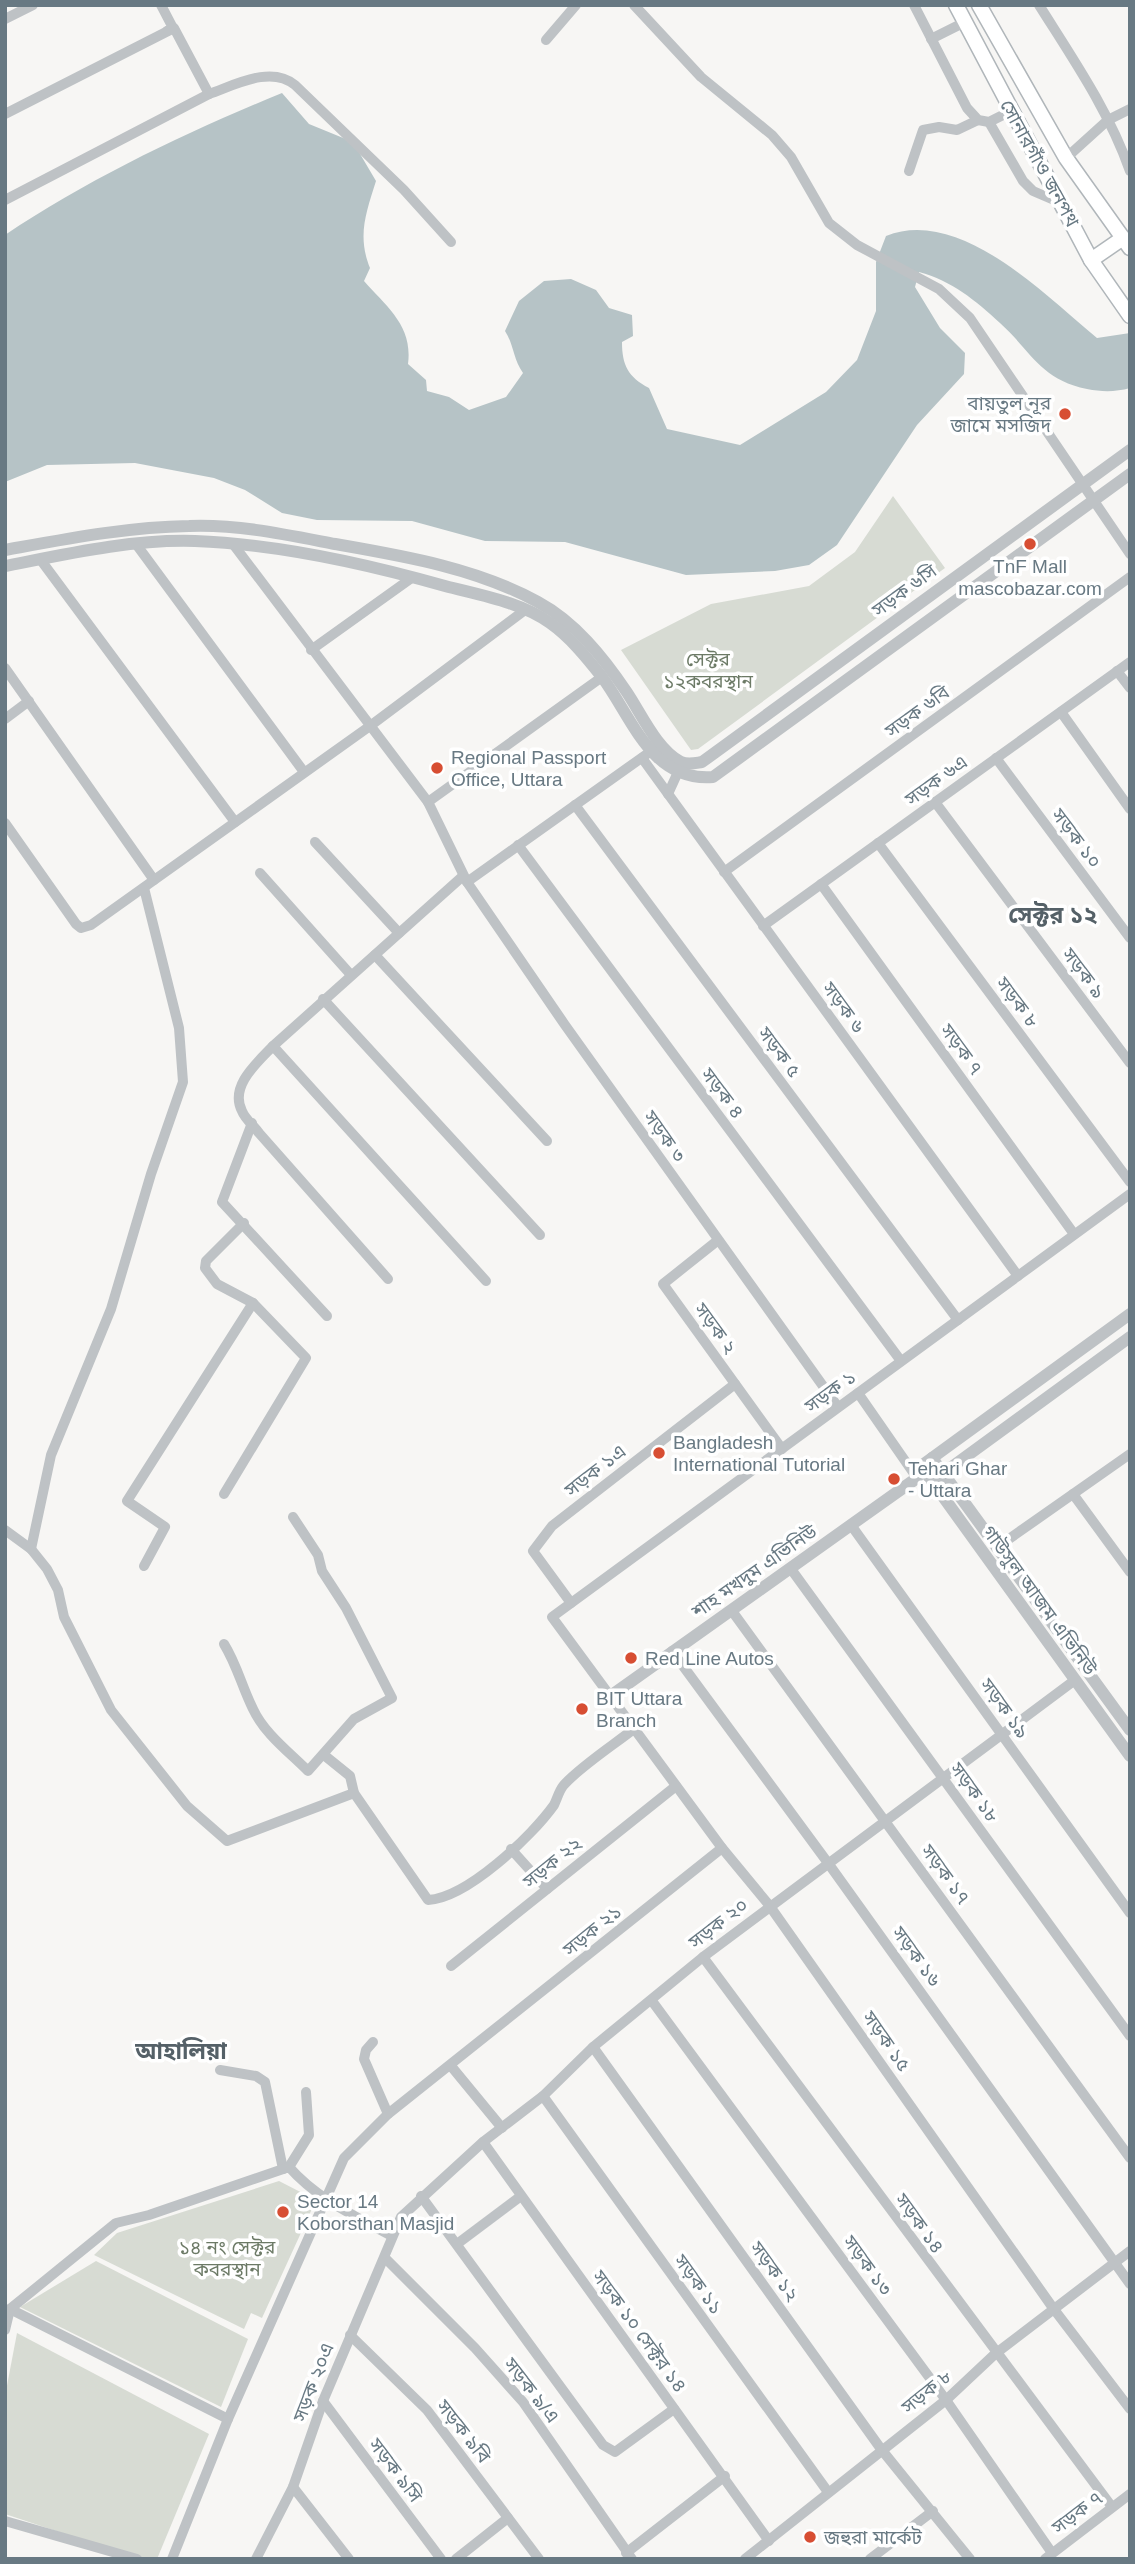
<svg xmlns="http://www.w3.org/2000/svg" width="1135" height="2564" viewBox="0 0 1135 2564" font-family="Arial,'Noto Sans Bengali',sans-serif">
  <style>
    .green { fill: #d7dbd3 }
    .water { fill: #b6c3c6 }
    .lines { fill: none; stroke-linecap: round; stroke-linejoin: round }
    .secondary-casing { stroke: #b0b6ba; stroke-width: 17 }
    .minor { stroke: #bec2c5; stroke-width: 10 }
    .tertiary { stroke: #bec2c5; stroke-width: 12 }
    .secondary { stroke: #fff; stroke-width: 14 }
    .poi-dot { fill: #d74e33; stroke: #fff; stroke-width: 2.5 }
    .labels { text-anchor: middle; stroke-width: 7; stroke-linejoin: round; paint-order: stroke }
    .street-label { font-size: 19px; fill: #687983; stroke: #fff }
    .poi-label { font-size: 19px; fill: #687983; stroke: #fff; text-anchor: start }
    .park-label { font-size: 19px; fill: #6c7a66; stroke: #fff }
    .quarter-label { font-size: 23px; font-weight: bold; fill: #556168; stroke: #fff }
  </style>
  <rect width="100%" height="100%" fill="#f7f6f4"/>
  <g class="green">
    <polygon points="893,496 945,568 698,749 691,750 621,650 711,604 809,586 855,552"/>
    <polygon points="279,2181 316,2200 262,2318 251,2313 244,2329 94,2255 117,2233"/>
    <polygon points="96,2261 248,2339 221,2407 20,2307"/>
    <polygon points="17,2333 209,2434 157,2559 140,2559 5,2514 5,2396"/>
  </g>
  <path class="water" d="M 282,93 L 309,124 L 353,142 L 376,181 C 366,213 357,236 370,268 L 364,281 C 387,307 413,326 408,364 L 426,380 L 427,391 L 449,397 L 469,410 L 506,397 L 523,373 C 513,359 514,345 505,331 L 519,301 L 544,281 L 571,279 L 596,290 L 609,308 L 632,315 L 633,336 L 622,342 C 622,365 628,377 649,388 L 667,429 L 740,445 L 826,392 L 857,360 L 876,311 L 876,262 L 886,236 C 959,206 1045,295 1097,338 L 1130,333 L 1130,388 C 1116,392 1102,392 1087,389 C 1040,379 1032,352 1000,323 C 975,300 952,281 919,272 L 915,287 L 940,328 L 965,353 L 964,374 L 917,425 L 837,545 L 809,565 L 775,571 L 686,575 L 565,542 L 485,541 L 412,521 L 317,520 L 282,513 L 245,490 L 214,478 L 135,463 L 47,465 L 5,482 L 5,235 C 90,178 187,132 282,93 Z"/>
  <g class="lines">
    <defs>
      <g id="secondary">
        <polyline points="956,5 1091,260 1130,316"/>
        <polyline points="979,5 1066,158 1130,248"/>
        <polyline points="1091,260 1123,238"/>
      </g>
    </defs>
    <use href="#secondary" class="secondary-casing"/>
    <g class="minor">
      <polyline points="161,5 173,28 167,31"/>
      <polyline points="634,5 701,77 772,135 791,157 829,223 857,245 939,289 970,318 1130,554"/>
      <polyline points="914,5 967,108 978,120 989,122 1011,111"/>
      <path d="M 1039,5 C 1073,59 1109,111 1130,171"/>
      <polyline points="5,19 33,5"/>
      <polyline points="931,39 965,22"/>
      <polyline points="546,40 576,5"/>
      <polyline points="5,114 174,28 209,94"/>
      <polyline points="989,122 1023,181 1033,191 1061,203"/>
      <polyline points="1066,158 1108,120 1130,109"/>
      <polyline points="909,171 923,130 939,127 957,130 978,120"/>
      <path d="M 5,200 L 209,94 C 235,85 271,65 295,85 L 404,190 L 451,242"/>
      <polyline points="136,544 304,772"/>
      <polyline points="233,544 428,802 467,882 565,1025 838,1407"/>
      <polyline points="40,559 235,822"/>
      <polyline points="311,650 413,577"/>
      <polyline points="5,668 154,880"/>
      <polyline points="1117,671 1130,688"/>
      <polyline points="1061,712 1130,809"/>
      <polyline points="5,719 29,701"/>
      <polyline points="642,758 1018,1276"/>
      <polyline points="996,758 1130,938"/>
      <polyline points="668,794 678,772"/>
      <polyline points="428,802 602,677"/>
      <polyline points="935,802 1130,1063"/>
      <polyline points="575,805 958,1320"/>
      <polyline points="5,823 76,924 81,928 91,925 370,726 525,610"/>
      <polyline points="315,842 399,933"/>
      <polyline points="878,843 1130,1182"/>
      <polyline points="518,845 901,1361"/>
      <polyline points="724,872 1130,577"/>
      <polyline points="260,873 351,975"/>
      <polyline points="467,882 647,754"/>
      <polyline points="821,884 1074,1234"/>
      <polyline points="763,926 1130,662"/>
      <polyline points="375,955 547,1141"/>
      <polyline points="323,999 540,1235"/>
      <polyline points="273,1046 486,1281"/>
      <polyline points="252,1123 222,1202 327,1316"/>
      <polyline points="1130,1194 552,1617 722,1848 769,1905 1053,2308 1130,2409"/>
      <polyline points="717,1241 663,1284 782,1449"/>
      <path d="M 388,1279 L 259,1133 C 254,1126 245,1119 242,1111 C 229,1086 258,1062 273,1046 L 463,876"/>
      <polyline points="858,1393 917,1478"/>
      <polyline points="224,1494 306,1358 253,1303 217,1284 205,1268 206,1261 244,1223"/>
      <polyline points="1073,1494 1130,1572"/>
      <polyline points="851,1525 1130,1913"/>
      <polyline points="5,1530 31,1549 47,1569 58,1590 64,1617 111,1710 187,1806 227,1841 354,1793"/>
      <polyline points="996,1548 1130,1454"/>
      <polyline points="31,1549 51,1455 111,1309 151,1174 183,1082 179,1028 144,888"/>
      <polyline points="144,1566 165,1527 127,1501 253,1303"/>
      <polyline points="791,1569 1130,2036"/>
      <polyline points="571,1603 533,1551 552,1526 735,1384"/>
      <polyline points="732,1611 1130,2158"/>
      <path d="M 224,1644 C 237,1665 242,1687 253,1709 C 264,1733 289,1752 308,1771 L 354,1719 L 392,1698 L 346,1608 L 322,1571 L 318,1555 L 293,1517"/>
      <polyline points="672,1651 828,1863 1130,2284"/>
      <path d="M 324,1755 L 350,1776 L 354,1793 L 428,1900 C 467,1898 532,1836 554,1805 C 557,1799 559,1791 563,1786 C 578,1768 615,1744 635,1728"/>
      <polyline points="511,1849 547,1889"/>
      <polyline points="703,1957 1112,2507"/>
      <polyline points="451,1966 676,1786"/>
      <polyline points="652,2001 946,2400 1052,2553"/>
      <polyline points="373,2042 366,2050 364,2059 388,2114"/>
      <polyline points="593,2047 881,2449 970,2559"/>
      <polyline points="451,2066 502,2128"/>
      <polyline points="220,2070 256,2076 265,2082 283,2169"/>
      <polyline points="543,2096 828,2492"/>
      <polyline points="483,2142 769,2541"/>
      <polyline points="289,2167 309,2135 306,2092"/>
      <polyline points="421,2196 603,2445 615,2452 674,2409"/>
      <polyline points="457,2244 521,2196"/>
      <polyline points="386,2259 475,2348 523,2402 632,2559"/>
      <polyline points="5,2312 10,2309 228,2419"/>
      <path d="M 5,2330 L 10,2309 L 116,2223 L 149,2215 L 289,2167 C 317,2199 355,2216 392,2236"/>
      <polyline points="350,2335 427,2410 539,2559"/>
      <polyline points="323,2401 441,2559"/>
      <polyline points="293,2487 349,2559"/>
      <polyline points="5,2521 137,2559"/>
      <polyline points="626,2553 725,2476"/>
      <polyline points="172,2559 228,2419 344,2158 388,2114 722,1848"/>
      <polyline points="256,2559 293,2487 323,2401 401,2217 483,2142 543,2096 593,2047 703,1957 1075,1680"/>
      <polyline points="456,2559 508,2518"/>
      <polyline points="745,2559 946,2400 995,2354 1130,2251"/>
      <polyline points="870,2559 933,2511"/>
      <polyline points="1045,2559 1130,2494"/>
    </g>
    <g class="tertiary">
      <path d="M 5,550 C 66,539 127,527 189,526 C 238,524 288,535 335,544 C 404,556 476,568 538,602 C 575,622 603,657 626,691 C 641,713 657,750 681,762 C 688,765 695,763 702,762 L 1130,450"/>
      <path d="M 5,566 C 66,554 132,539 195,541 C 279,544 364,563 445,586 C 479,595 521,602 550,623 C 570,637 587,658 602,677 C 632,717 651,782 713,777 L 1130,474"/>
      <polyline points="932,1458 1130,1730"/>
      <polyline points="921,1466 1130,1756"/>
      <polyline points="938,1477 1130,1337"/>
      <polyline points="612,1695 917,1478 921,1466 1130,1314"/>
    </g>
    <use href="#secondary" class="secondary"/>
  </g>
  <g class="poi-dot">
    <circle cx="1065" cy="414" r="7"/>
    <circle cx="1030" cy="544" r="7"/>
    <circle cx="437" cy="768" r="7"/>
    <circle cx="659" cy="1453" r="7"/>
    <circle cx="894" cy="1479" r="7"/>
    <circle cx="631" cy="1658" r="7"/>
    <circle cx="582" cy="1709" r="7"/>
    <circle cx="283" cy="2212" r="7"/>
    <circle cx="810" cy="2537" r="7"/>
  </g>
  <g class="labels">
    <g class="street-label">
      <text transform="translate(1040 163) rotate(61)" y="7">সোনারগাঁও জনপথ</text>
      <text transform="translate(904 590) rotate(-36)" y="7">সড়ক ৬সি</text>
      <text transform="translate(917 711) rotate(-36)" y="7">সড়ক ৬বি</text>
      <text transform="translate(936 780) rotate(-36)" y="7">সড়ক ৬এ</text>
      <text transform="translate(1077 838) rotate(53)" y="7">সড়ক ১০</text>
      <text transform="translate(1084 973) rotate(53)" y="7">সড়ক ৯</text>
      <text transform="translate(1018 1002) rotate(53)" y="7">সড়ক ৮</text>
      <text transform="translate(844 1007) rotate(54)" y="7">সড়ক ৬</text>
      <text transform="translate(962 1049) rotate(54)" y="7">সড়ক ৭</text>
      <text transform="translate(780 1052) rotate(53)" y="7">সড়ক ৫</text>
      <text transform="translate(723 1093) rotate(53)" y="7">সড়ক ৪</text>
      <text transform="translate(665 1136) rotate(55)" y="7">সড়ক ৩</text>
      <text transform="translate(716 1328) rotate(54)" y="7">সড়ক ২</text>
      <text transform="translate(830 1391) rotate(-36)" y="7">সড়ক ১</text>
      <text transform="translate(595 1470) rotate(-38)" y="7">সড়ক ১এ</text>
      <text transform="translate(754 1571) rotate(-35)" y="7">শাহ মখদুম এভিনিউ</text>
      <text transform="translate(1040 1600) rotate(54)" y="7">গাউসুল আজম এভিনিউ</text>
      <text transform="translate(1005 1708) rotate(54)" y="7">সড়ক ১৯</text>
      <text transform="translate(975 1792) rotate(54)" y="7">সড়ক ১৮</text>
      <text transform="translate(552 1862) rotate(-39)" y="7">সড়ক ২২</text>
      <text transform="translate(946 1874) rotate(54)" y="7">সড়ক ১৭</text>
      <text transform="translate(718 1923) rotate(-38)" y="7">সড়ক ২০</text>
      <text transform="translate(592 1930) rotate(-39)" y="7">সড়ক ২১</text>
      <text transform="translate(917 1956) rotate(54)" y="7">সড়ক ১৬</text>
      <text transform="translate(887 2041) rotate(55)" y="7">সড়ক ১৫</text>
      <text transform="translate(920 2223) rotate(54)" y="7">সড়ক ১৪</text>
      <text transform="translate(868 2265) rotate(54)" y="7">সড়ক ১৩</text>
      <text transform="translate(775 2271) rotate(54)" y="7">সড়ক ১২</text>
      <text transform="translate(699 2284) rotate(54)" y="7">সড়ক ১১</text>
      <text transform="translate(640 2331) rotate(54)" y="7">সড়ক ১০ সেক্টর ১৪</text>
      <text transform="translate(313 2382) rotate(-69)" y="7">সড়ক ২০এ</text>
      <text transform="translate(532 2390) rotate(52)" y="7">সড়ক ৯/এ</text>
      <text transform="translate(926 2391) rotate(-39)" y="7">সড়ক ৮</text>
      <text transform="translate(464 2431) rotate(52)" y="7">সড়ক ৯বি</text>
      <text transform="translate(396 2470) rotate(53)" y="7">সড়ক ৯সি</text>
      <text transform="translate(1077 2512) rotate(-37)" y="7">সড়ক ৭</text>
    </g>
    <g class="poi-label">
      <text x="1051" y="410" text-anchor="end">বায়তুল নূর<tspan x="1051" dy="22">জামে মসজিদ</tspan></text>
      <text x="1030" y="573" text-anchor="middle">TnF Mall<tspan x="1030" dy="22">mascobazar.com</tspan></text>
      <text x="451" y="764">Regional Passport<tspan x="451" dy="22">Office, Uttara</tspan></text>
      <text x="673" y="1449">Bangladesh<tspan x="673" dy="22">International Tutorial</tspan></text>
      <text x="908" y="1475">Tehari Ghar<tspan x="908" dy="22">- Uttara</tspan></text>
      <text x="645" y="1665">Red Line Autos</text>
      <text x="596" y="1705">BIT Uttara<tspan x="596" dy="22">Branch</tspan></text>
      <text x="297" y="2208">Sector 14<tspan x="297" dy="22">Koborsthan Masjid</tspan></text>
      <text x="824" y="2544">জহুরা মার্কেট</text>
    </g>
    <g class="park-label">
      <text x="708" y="666">সেক্টর<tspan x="708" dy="22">১২কবরস্থান</tspan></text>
      <text x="227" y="2254">১৪ নং সেক্টর<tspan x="227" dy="22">কবরস্থান</tspan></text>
    </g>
    <g class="quarter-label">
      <text x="1053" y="923">সেক্টর ১২</text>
      <text x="181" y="2059">আহালিয়া</text>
    </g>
  </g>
  <rect width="1135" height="2564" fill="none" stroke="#687983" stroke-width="14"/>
</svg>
